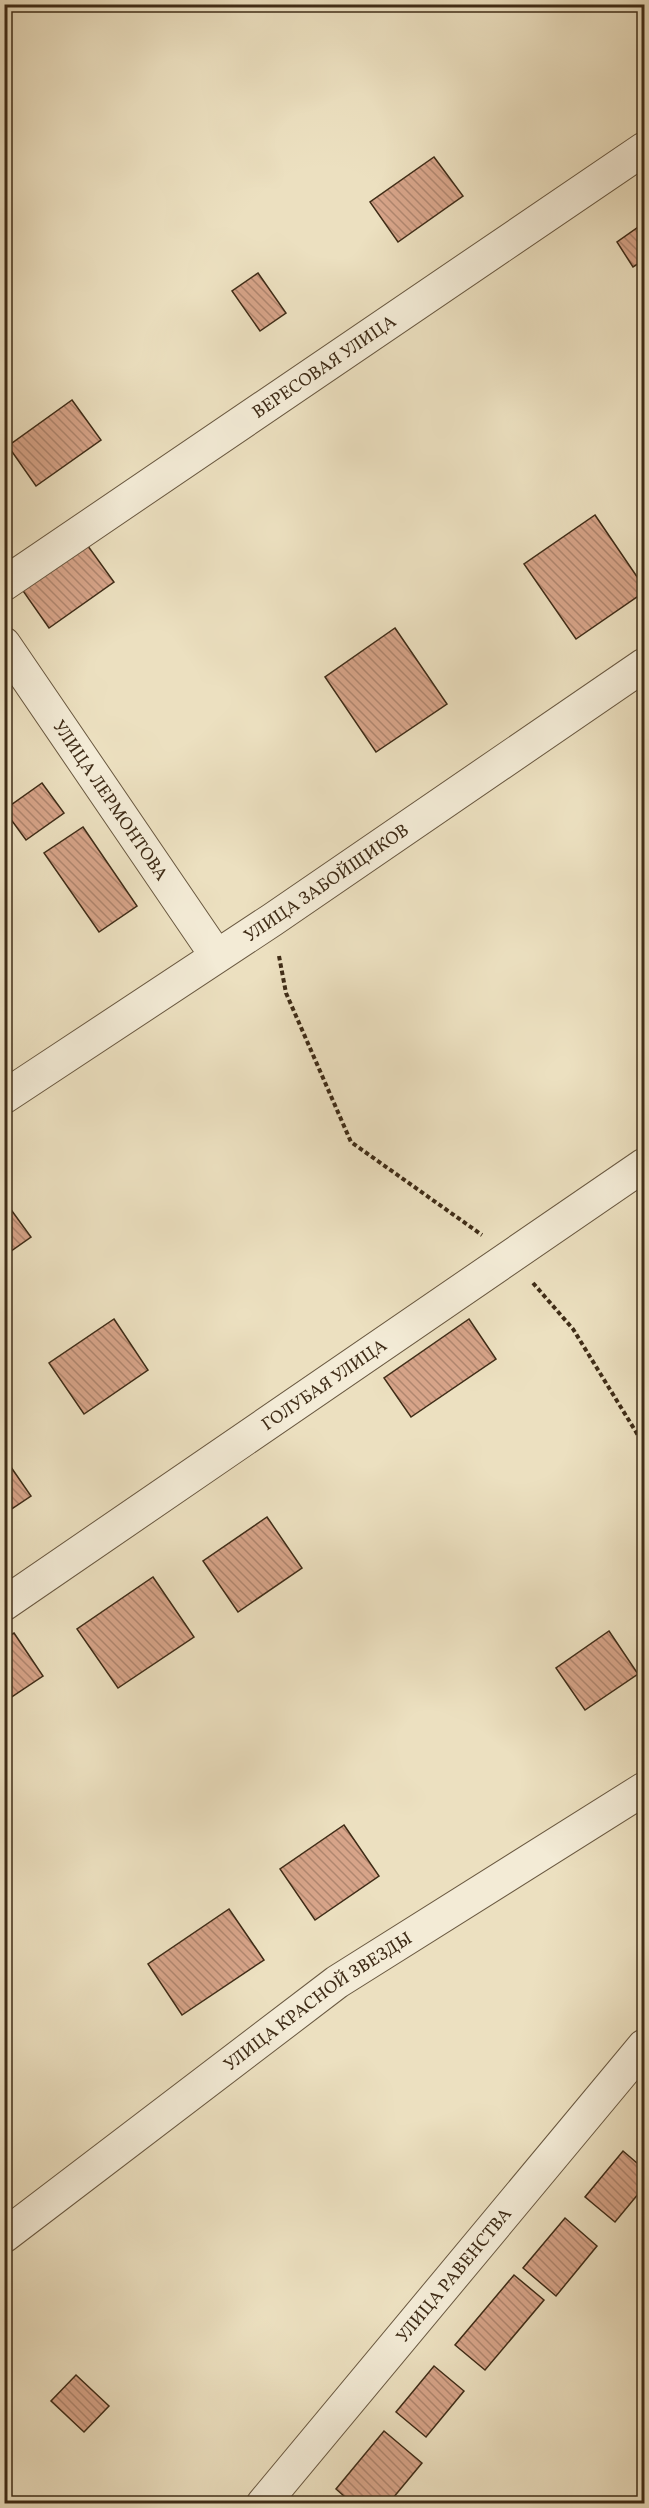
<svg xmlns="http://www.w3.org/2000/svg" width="649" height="2508" viewBox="0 0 649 2508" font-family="Vollkorn,serif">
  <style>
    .building { fill: url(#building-back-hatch); stroke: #3f2c17; stroke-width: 1.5 }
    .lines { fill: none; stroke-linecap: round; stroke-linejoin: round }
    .minor-casing { stroke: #6a5941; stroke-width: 35 }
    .path { stroke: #3f2c17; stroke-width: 4; stroke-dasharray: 4.5 3; stroke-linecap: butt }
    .minor { stroke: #f3ebd6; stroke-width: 33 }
    .labels { text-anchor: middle; stroke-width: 6; stroke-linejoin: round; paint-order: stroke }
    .street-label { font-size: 18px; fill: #3f2c17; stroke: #f3ebd6 }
  </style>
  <defs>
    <pattern id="building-back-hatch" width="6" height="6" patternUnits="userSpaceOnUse" patternTransform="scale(1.5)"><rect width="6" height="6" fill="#d7a489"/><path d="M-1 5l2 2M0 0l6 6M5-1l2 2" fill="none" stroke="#b0866f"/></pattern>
  </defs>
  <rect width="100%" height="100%" fill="#ece0c0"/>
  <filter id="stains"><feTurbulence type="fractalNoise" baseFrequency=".00333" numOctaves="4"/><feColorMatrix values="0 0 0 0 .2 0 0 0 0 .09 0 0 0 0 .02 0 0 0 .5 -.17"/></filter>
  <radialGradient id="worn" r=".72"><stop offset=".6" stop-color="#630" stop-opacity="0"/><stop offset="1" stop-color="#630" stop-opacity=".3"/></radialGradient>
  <g class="building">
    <polygon points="434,157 463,196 398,242 370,202"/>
    <polygon points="644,223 644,260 633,267 617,242"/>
    <polygon points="258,273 286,313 260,331 232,291"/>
    <polygon points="72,400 101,440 36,486 8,446"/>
    <polygon points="595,515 644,587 644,592 576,639 524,564"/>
    <polygon points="85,542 114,582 49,628 21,588"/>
    <polygon points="395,628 447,704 376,752 325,677"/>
    <polygon points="42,783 64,813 26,840 4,810"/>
    <polygon points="83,827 137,906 99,932 44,853"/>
    <polygon points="4,1200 31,1237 4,1256"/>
    <polygon points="114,1319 148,1370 84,1414 49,1363"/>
    <polygon points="469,1319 496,1359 411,1417 384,1378"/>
    <polygon points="4,1457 31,1496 4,1514"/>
    <polygon points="267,1517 302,1568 238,1612 203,1561"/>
    <polygon points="153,1577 194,1637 118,1688 77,1629"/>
    <polygon points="609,1631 638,1674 585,1710 556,1668"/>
    <polygon points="14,1633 43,1676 4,1702 4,1639"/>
    <polygon points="344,1825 379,1876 315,1920 280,1869"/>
    <polygon points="229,1909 264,1960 182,2015 148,1964"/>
    <polygon points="623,2151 644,2169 644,2187 615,2222 585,2197"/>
    <polygon points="565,2218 597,2246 556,2296 523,2268"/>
    <polygon points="514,2275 544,2300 485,2370 455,2345"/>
    <polygon points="434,2366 464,2391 426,2437 396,2412"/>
    <polygon points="76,2375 109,2406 84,2432 51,2401"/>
    <polygon points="384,2431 422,2463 388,2504 353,2504 336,2489"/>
  </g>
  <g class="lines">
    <defs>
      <g id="minor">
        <path id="s1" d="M 4,584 L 644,149"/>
        <path id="s2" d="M 4,644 L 216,955"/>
        <path id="s3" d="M 4,1097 L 272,920 L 644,665"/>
        <path id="s4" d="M 4,1604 L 644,1165"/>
        <path id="s5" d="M 4,2236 L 337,1982 L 644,1789"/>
        <path id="s6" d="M 263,2504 L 644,2046"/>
      </g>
    </defs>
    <use href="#minor" class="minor-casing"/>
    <g class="path">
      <polyline points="279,956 286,993 351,1142 482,1235"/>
      <polyline points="533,1283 573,1329 644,1445"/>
    </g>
    <use href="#minor" class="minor"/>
  </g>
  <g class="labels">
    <g class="street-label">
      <text dy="6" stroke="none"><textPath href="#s1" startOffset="387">ВЕРЕСОВАЯ УЛИЦА</textPath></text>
      <text dy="6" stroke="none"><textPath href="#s2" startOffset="189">УЛИЦА ЛЕРМОНТОВА</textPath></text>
      <text dy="6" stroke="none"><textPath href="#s3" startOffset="387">УЛИЦА ЗАБОЙЩИКОВ</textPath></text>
      <text dy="6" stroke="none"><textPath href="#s4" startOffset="388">ГОЛУБАЯ УЛИЦА</textPath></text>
      <text dy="6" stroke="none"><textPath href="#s5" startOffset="392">УЛИЦА КРАСНОЙ ЗВЕЗДЫ</textPath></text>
      <text dy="6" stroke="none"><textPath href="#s6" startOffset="298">УЛИЦА РАВЕНСТВА</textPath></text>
    </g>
  </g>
  <rect width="649" height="2508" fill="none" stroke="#ece0c0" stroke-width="24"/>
  <rect x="6" y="6" width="637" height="2496" fill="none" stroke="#3f2c17" stroke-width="3"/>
  <rect x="12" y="12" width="625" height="2484" fill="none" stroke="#3f2c17" stroke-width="1.5"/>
  <rect width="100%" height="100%" filter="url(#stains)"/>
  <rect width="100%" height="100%" fill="url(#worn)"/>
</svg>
